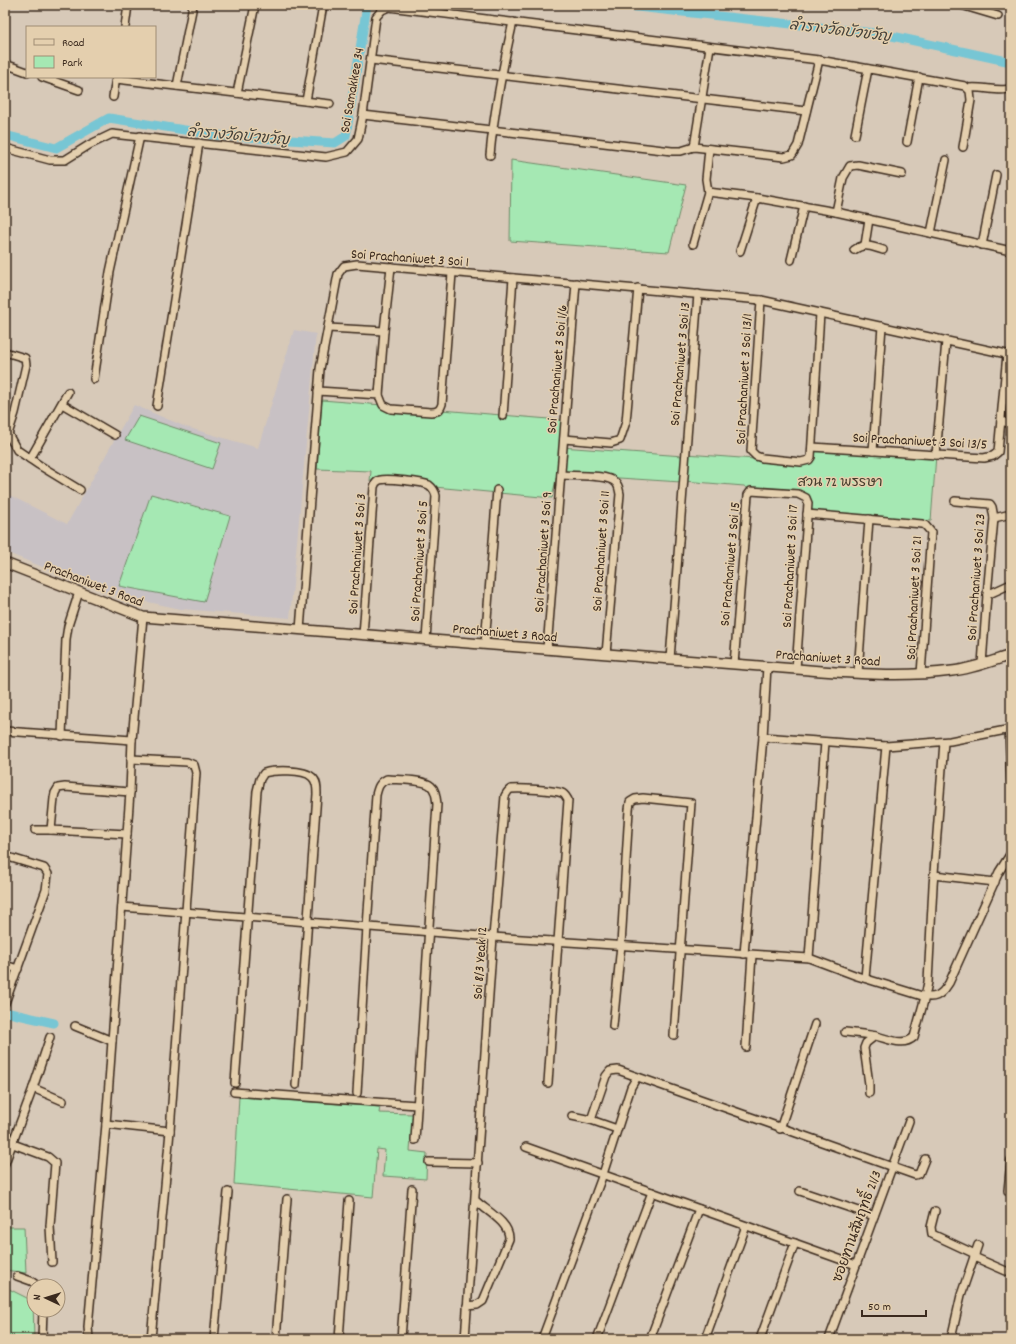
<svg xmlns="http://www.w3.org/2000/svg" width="1016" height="1344" viewBox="0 0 1016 1344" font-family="Dekko,'Playpen Sans Thai',sans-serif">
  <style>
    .built { fill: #c8c1c4 }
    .green { fill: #a5e8b3; stroke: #708968 }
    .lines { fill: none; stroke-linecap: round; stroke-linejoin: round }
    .canal { stroke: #77c6d4; stroke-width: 9 }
    .minor-casing { stroke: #3b2a1e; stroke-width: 10 }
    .tertiary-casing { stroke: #3b2a1e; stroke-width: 12 }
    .minor { stroke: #e4cfae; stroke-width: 7 }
    .tertiary { stroke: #e4cfae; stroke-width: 9 }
    .labels { text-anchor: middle; stroke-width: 3; stroke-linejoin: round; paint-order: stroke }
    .street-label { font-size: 14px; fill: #3b2a1e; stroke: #e4cfae }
    .park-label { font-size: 14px; fill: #463d2d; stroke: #e4cfae }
    .water-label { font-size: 15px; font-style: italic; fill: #444139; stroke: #e4cfae }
  </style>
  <rect width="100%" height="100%" fill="#d7c9b8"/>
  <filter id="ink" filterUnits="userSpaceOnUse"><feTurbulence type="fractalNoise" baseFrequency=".025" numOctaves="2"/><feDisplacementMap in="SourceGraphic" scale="8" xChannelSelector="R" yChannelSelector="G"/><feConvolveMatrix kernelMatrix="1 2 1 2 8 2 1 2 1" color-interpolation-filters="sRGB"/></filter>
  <g filter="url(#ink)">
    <polygon class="built" points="294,330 316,334 290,618 181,609 111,594 5,552 5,493 67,524 134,405 186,427 258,448"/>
    <g class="green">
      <polygon points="511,160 686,185 669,252 510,241"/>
      <polygon points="322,400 561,420 561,447 683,456 681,482 557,474 552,498 370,481 371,471 317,469"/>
      <polygon points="139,416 221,443 212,469 125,440"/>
      <polygon points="811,445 936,455 931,521 807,512 807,494 747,488 744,486 684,481 686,454 810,463"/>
      <polygon points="151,494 230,516 204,602 119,586"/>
      <polygon points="239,1097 380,1107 379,1113 413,1114 410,1151 427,1153 426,1179 383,1176 385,1150 377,1149 373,1197 234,1184"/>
      <polygon points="5,1227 24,1227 26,1273 5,1270"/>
      <polygon points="5,1287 33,1301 34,1339 5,1339"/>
    </g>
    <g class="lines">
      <g class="canal">
        <polyline points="619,5 883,34 1011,62"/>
        <polyline points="5,135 56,148 109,118 216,135 335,143 346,136 367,5"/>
        <polyline points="5,1012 54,1023"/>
      </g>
      <defs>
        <g id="minor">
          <polyline points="961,5 998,16"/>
          <polyline points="125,27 128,5"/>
          <polyline points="371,60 806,111"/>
          <polyline points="5,64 27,72"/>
          <polyline points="42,77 79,90"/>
          <polyline points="116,79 330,104"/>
          <polyline points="177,86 193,5"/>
          <path d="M 969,88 C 981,86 1002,93 1011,88"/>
          <polyline points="237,93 255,5"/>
          <polyline points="113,97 116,77"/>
          <polyline points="306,101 323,5"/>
          <polyline points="363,115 672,151 681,151 694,147 784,157 792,155 798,145 819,60"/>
          <polyline points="855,135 868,69"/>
          <polyline points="907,142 919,77"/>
          <polyline points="694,147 710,47"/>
          <polyline points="5,148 50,160 65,160 89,145 112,134 326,157 347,152 358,139 363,115 376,17 382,10 389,7 819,60 965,86 970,91 971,100 963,147"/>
          <polyline points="709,149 706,179 708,192 757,198 836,212 1011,251"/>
          <path d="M 490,155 C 494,110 503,66 513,22"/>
          <polyline points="836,212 843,178 850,166 858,165 902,174"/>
          <polyline points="931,233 946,160"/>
          <polyline points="693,244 708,192"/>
          <polyline points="865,245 869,219"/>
          <polyline points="982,245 996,175"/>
          <path d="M 854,250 C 865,242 872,247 883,250"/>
          <polyline points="740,251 757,198"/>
          <polyline points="791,260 804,206"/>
          <path d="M 391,267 L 384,331 L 379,395 L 383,405 L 391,409 L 431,412 C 438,412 440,410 442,404 L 452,273"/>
          <polyline points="761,300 751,451 756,456 762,458 801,462 809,460 811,457 820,313"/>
          <polyline points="328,328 384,331"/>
          <polyline points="5,352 25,358 26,365 15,413 8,434"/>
          <polyline points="94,379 110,272 140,136"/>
          <polyline points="318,391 379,395"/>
          <polyline points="62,404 115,435"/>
          <polyline points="157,406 199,143"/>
          <polyline points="503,416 513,278"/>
          <polyline points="1001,421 1011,424"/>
          <polyline points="8,434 17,450 39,465 80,490"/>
          <polyline points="564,439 611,443 620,440 626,422 638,288"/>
          <polyline points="812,447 984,458 993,456 998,452 1007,354"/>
          <polyline points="873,451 882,326"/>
          <polyline points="936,455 946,341"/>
          <polyline points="30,459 68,392"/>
          <path d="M 561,475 C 573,476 608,474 615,482 C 619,485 619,490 620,494 L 606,654"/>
          <polyline points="955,501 990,504 992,507 994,518 987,595 982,664"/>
          <polyline points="807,514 922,524 925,525 931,532 921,674"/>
          <polyline points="994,518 1011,514"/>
          <polyline points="987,595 1011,584"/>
          <polyline points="300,630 320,369 338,274 344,266 357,264 761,300 1011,355"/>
          <path d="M 363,635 L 374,487 C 375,483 377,481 380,480 C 387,478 423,482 429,485 C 433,488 435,491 436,496 L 426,640"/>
          <polyline points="485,644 497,490"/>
          <polyline points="547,649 576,283"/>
          <polyline points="670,659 698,294"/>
          <polyline points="734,664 748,495 751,491 798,494 806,498 808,503 796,669"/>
          <polyline points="858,673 869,519"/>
          <polyline points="1009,729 1011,781"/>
          <polyline points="5,731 132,740"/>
          <polyline points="62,736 66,639 68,626 79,592"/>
          <polyline points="763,737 886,746 950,741 1011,729"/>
          <polyline points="131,759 187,762 194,765 196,773 170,1131 151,1339"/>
          <polyline points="35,830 51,830"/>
          <polyline points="127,834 51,830 54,798 55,793 58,788 65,787 130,792"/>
          <polyline points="5,856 44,868 48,874 46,890 5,1003"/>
          <polyline points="934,875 995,882"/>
          <path d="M 122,907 L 493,937 L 809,958 L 857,976 L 919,995 C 934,1000 941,996 949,983 L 999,872 L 1011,853"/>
          <polyline points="744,954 763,737 767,666"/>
          <polyline points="809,958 825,742"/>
          <polyline points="5,965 18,969"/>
          <polyline points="865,978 886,746"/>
          <polyline points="75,1026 112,1041"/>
          <polyline points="613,1026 621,945 629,810 630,802 635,799 643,798 691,803 674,1035"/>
          <path d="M 845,1032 C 855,1033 866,1034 876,1036 C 889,1039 903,1047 914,1037 L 925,997 L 928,982 L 933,886 L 944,742"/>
          <polyline points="746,1047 752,955"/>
          <path d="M 235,1083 L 257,791 L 260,779 L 264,773 C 274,770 304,769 312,777 C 317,781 317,788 317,794 L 296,1085"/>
          <polyline points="33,1088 63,1101"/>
          <polyline points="234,1092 417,1105"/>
          <path d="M 357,1093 L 367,927 L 376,795 C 378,787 379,783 387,779 C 397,780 424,779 431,786 C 436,790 436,798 437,804 L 415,1140"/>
          <polyline points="869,1093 869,1084 864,1048 866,1043 875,1036"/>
          <polyline points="572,1116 591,1120 617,1129"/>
          <polyline points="591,1120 606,1076 610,1071 618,1070 915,1175 919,1174 925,1159"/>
          <polyline points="106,1124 170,1131"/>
          <polyline points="780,1129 815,1024"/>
          <polyline points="5,1141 48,1157 55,1163 50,1226 52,1262"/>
          <polyline points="526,1147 856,1265"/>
          <polyline points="1011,1160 1008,1191 1011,1193"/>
          <polyline points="429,1162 478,1163"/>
          <polyline points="5,1163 33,1088 50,1037"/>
          <polyline points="800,1191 874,1216"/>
          <polyline points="935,1211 931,1227 932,1234 975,1254"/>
          <polyline points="974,1257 1006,1271"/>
          <polyline points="17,1276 31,1281 38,1286"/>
          <path d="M 467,1306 L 477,1305 L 483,1301 L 509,1239 C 510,1223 487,1211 476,1201"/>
          <polyline points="42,1339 43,1310"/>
          <polyline points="89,1339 88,1327 106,1124 130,792 132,740 143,617"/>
          <polyline points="214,1339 228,1192"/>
          <polyline points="276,1339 287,1199"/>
          <polyline points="339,1339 349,1201"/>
          <polyline points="401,1339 412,1189"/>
          <path d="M 465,1339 L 493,937 L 505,796 C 507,793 508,790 511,789 C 520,788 554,790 562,793 C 565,794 566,797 568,800 L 548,1083"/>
          <polyline points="542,1339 603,1174 631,1087 637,1077"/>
          <polyline points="597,1339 652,1192"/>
          <polyline points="650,1339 699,1209"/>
          <polyline points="705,1339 746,1226"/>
          <polyline points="760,1339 795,1243"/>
          <polyline points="829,1339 909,1121"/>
          <polyline points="951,1339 961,1295 978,1245"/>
        </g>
        <path id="tertiary" d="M 5,563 L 143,617 L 796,669 C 847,673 900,678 952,671 C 972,669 992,661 1011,655"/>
      </defs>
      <use href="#minor" class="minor-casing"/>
      <use href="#tertiary" class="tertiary-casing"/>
      <use href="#minor" class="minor"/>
      <use href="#tertiary" class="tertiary"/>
    </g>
  </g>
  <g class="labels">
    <g class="street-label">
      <text transform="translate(351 90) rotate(-80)" y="5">Soi Samakkee 34</text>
      <text transform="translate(410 257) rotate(4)" y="5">Soi Prachaniwet 3 Soi 1</text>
      <text transform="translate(679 364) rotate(-85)" y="5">Soi Prachaniwet 3 Soi 13</text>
      <text transform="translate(556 369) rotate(-85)" y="5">Soi Prachaniwet 3 Soi 1/6</text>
      <text transform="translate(743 379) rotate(-87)" y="5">Soi Prachaniwet 3 Soi 13/1</text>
      <text transform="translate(920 440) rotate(3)" y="5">Soi Prachaniwet 3 Soi 13/5</text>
      <text transform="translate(600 551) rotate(-86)" y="5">Soi Prachaniwet 3 Soi 11</text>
      <text transform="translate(542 552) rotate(-86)" y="5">Soi Prachaniwet 3 Soi 9</text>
      <text transform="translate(356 554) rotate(-86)" y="5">Soi Prachaniwet 3 Soi 3</text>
      <text transform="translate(418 561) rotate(-86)" y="5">Soi Prachaniwet 3 Soi 5</text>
      <text transform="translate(729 564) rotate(-85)" y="5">Soi Prachaniwet 3 Soi 15</text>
      <text transform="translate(789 566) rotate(-87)" y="5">Soi Prachaniwet 3 Soi 17</text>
      <text transform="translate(975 577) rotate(-86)" y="5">Soi Prachaniwet 3 Soi 23</text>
      <text transform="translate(94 583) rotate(21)" y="5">Prachaniwet 3 Road</text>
      <text transform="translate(913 598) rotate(-87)" y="5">Soi Prachaniwet 3 Soi 21</text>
      <text transform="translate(505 632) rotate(5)" y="5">Prachaniwet 3 Road</text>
      <text transform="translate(828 657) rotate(4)" y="5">Prachaniwet 3 Road</text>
      <text transform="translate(479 963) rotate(-86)" y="5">Soi 8/3 Yeak 12</text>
      <text transform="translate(856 1226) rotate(-70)" y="5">ซอยทานสัมฤทธิ์ 21/3</text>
    </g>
    <g class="park-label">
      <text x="840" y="486">สวน 72 พรรษา</text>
    </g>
    <g class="water-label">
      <text transform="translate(840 30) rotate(7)" y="5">ลำรางวัดบัวขวัญ</text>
      <text transform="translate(238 135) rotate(5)" y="5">ลำรางวัดบัวขวัญ</text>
    </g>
  </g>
  <rect width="1016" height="1344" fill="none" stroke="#e4cfae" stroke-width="20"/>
  <rect x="10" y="10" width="996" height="1324" fill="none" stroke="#3b2a1e" stroke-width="1.5" filter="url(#ink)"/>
  <rect x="26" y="26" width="130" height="52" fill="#e4cfae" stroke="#a08d74"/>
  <rect x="34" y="39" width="20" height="6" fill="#e4cfae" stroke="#a08d74"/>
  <text x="62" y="46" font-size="12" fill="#3b2a1e">Road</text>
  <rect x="34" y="56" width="20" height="12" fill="#a5e8b3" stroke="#a08d74"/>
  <text x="62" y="66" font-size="12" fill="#3b2a1e">Park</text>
  <g transform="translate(46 1298) rotate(274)"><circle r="19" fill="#e4cfae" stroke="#a08d74"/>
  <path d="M0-3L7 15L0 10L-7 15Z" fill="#3b2a1e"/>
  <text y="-6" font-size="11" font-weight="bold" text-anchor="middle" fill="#3b2a1e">N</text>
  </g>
  <path d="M862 1310v6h64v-6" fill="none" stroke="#3b2a1e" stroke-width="2"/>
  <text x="868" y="1310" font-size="12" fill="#3b2a1e" stroke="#e4cfae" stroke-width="3" paint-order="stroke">50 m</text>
</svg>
